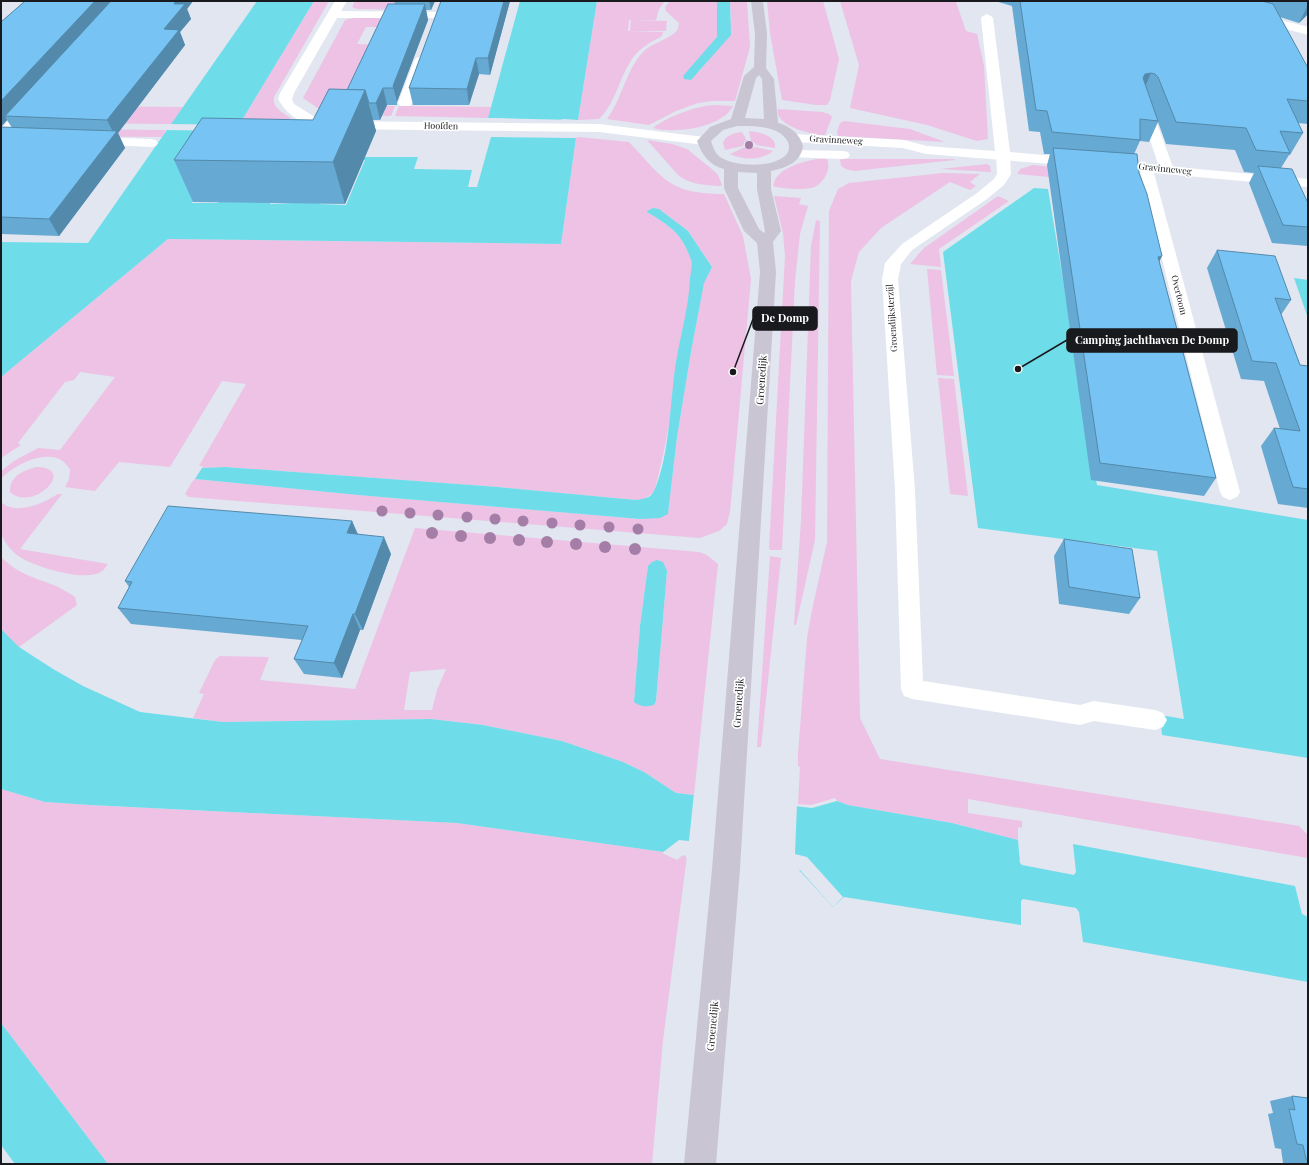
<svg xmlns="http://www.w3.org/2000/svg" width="1309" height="1165" viewBox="0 0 1309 1165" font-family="'Playfair Display',serif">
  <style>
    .green { fill: #edc2e5; fill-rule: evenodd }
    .water { fill: #6edde9 }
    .pier { fill: #e1e6f0 }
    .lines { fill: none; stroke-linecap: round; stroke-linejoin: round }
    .lane { fill: #fff; fill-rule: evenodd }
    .street { fill: #fff; fill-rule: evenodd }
    .secondary { fill: #c9c5d2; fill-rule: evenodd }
    .tree { fill: #a47ea6 }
    .wall { fill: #66a9d2 }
    .shaded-wall { fill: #5389ab }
    .building { fill: #77c4f4; stroke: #5389ab }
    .labels { text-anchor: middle; stroke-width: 3.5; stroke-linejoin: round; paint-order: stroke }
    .far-street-label { font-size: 9px; fill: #191a1e; stroke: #fff }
    .street-label { font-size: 10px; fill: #191a1e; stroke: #fff }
    .leader { fill: none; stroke: #191a1e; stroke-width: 1.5 }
    .callout-dot { fill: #191a1e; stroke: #fff; stroke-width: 1.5 }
    .callout { fill: #191a1e; stroke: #191a1e; stroke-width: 1.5 }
    .callout-label { font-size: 11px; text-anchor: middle; font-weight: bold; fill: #fff }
  </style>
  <rect width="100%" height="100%" fill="#e1e6f0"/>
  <g class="green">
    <path d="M 314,1 L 329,1 L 274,97 C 272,108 283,113 291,118 L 281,122 L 239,125 Z"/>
    <polygon points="355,1 397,1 415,10 357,9 352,7"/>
    <path d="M 597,1 L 665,1 L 659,9 L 656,20 L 629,20 L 628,31 L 663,32 L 662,36 C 649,43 636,50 629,64 C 618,83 615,103 599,119 L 578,120 Z"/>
    <path d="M 670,1 L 717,1 L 717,37 L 698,73 L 714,53 L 731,21 L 730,1 L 747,1 L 750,47 L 735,101 L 712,101 L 698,103 L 676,111 L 649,125 L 607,119 C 622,99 626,70 643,52 C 653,42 672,39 678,29 L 679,23 L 666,11 L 665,7 Z"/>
    <polygon points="767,1 823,1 839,59 830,100 827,105 816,105 782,100 770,33"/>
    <polygon points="840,1 956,2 966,31 977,34 984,66 988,139 977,141 927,125 850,108 859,65"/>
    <polygon points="358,17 412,18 406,27 366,27 357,44 417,46 348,106 395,106 391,116 332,115 325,113 303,98 345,20"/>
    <polygon points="631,20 667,21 666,31 630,31"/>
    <path d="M 715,105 L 733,106 C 722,128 674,134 653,128 C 668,116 696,106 715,105 Z"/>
    <polygon points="73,106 183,107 172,124 59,123"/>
    <polygon points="399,106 491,107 488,118 395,116"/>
    <path d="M 778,109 L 822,112 L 829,114 L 832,117 L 825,135 C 814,136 773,125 778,109 Z"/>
    <polygon points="844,121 910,129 945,142 838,136 837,132 840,123"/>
    <polygon points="53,129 166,130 162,137 48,136"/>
    <path d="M 749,131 C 758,132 777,135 775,148 L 756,145 L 755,143 L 751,141 Z"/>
    <path d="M 742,132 L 747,141 L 744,142 L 743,146 L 725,150 L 723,143 C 726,135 734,133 742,132 Z"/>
    <path d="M 579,137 L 629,142 C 664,179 669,194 724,194 L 743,236 L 751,279 L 730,512 L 727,524 L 719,531 L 700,538 L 189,497 L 185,494 L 192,482 L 195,479 L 358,495 L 640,519 L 668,514 L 677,437 L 691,352 L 704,282 L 712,267 L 688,231 L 659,209 L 653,208 L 647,212 C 668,225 680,232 690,256 C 696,271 685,323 682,340 C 674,391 668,443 654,492 L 644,499 L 636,500 L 498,487 L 225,467 L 202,468 L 203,466 L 199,466 L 246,384 L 222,381 L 170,467 L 119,462 L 95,491 L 65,487 L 69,479 L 70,469 C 68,467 66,464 64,462 C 47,448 13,465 1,479 L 1,471 L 14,461 L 38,448 L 60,450 L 115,377 L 80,372 L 74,380 L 65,382 L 18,443 L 21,445 L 1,458 L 1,377 L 168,239 L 561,244 L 576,138 Z"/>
    <path d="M 647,140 L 672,144 L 687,149 L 713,170 L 718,175 L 722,185 L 720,186 C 705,185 692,185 679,176 Z"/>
    <path d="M 745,147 L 753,148 L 756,147 L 773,151 C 761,161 743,160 730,154 Z"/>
    <path d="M 817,159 L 827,159 C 832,170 822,186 811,188 C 800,190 783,189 773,186 C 776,168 802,162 817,159 Z"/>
    <polygon points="842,159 954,159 955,160 854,171 846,169 841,166 840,160"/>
    <polygon points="987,164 990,166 991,172 940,169"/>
    <polygon points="1033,165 1111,173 1135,185 1017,174 1020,169"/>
    <polygon points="943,173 980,174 970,182 976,186 970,190 950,182 881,228 859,252 851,281 860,718 880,759 1299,826 1308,835 1308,858 968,799 968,813 1022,821 1022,828 1018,827 1018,840 952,823 848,805 837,801 835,798 811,805 798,804 800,767 798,766 798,754 807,638 812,610 827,542 829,211 838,189 849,183"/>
    <polygon points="774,196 801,198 799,204 808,206 800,234 795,281 782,550 770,550 769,548 785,256 783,233"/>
    <polygon points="998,196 1009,201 939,249 941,267 910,264 924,248"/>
    <polygon points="816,220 820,221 815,540 796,625 794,625 801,520 811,246"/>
    <polygon points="927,269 941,270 954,376 937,375"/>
    <polygon points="938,378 954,379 968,496 950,494"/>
    <path d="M 37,467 C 78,468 32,513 10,492 C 9,476 24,470 37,467 Z"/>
    <path d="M 58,494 L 62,494 L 20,549 L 108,564 C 106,566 104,570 102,571 C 87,583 35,567 20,557 C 13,553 3,541 1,533 C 0,525 1,511 1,502 C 16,516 44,503 58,494 Z"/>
    <path d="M 415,528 L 699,552 L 707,555 L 718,564 L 694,795 L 676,793 L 644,772 L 623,762 L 562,741 L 483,725 L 431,719 L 223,722 L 193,718 L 204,694 L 199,693 L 215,660 L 220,656 L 269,657 L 260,680 L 355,689 ZM 648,566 L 667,571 L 656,701 L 654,705 L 634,702 L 640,626 ZM 446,669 L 437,690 L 432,710 L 404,710 L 410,672 Z"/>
    <polygon points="770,556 781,558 761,747 757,747"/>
    <path d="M 1,557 C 19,575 34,577 56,586 C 62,589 69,593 75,597 L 77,605 L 19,647 L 1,629 Z"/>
    <polygon points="1,789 45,802 90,805 457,823 664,852 687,856 663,1040 652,1164 108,1164 1,1023"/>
  </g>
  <g class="water">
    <polygon points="257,1 314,1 192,203 218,203 219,201 271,201 270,204 320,202 319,204 346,205 365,160 339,159 339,157 418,157 414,169 472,170 468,187 477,187 491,137 513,137 519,119 488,118 520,1 597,1 578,120 562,119 556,137 576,138 561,244 168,239 1,377 1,242 88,243"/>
    <polygon points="717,1 730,1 731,35 691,80 684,79 683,76 717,37"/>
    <polygon points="1034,188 1048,189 1097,485 1308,520 1308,758 1162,735 1160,715 1184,719 1157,551 978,528 943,252"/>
    <path d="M 653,208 L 659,209 L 688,231 L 712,267 L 704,283 L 691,352 L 677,437 L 668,514 L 660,518 L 640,519 L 358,495 L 195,479 L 202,468 L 225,467 L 498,487 L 636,500 C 643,499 651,498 654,491 C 670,456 670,400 676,362 C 681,333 689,306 690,278 C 691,271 693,263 690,257 C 681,232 668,225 647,212 L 647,211 Z"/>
    <polygon points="1294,278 1308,280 1308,318"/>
    <path d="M 657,560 L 663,562 L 667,571 L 656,701 L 654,705 C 645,707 641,707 634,702 L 640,626 L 648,566 L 652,562 Z"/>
    <polygon points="1,629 19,647 53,669 83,686 140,712 223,722 431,719 483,725 562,741 623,762 644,772 676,793 812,808 837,801 848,805 952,823 1018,840 1020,863 1022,865 1074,875 1076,872 1073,844 1295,886 1302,914 1308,917 1308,982 1083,942 1079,912 1076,908 1023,899 1021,901 1021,925 844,897 833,907 799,870 683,855 679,858 664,852 457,823 90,805 45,802 1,789"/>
    <polygon points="1,1023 108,1164 15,1164 1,1145"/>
  </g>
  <g class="pier">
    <polygon points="488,118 578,120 578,122 564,121 559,135 576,136 576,138 491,137 491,135 511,135 517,121 489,120"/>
    <polygon points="169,124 242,125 238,131 164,130"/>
    <polygon points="694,793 797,804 795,854 807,857 843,897 833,907 800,870 795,870 794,872 686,858 686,856 683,855 677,860 662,853 679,840 689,841"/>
  </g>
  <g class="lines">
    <g class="lane">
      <polygon points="1144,100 1148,101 1150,104 1174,170 1172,173 1167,174 1162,173 1160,170 1138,104 1140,101"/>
      <polygon points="1003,151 1008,152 1010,155 1011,174 1004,185 987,199 912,250 901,264 898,279 915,490 923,681 1080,705 1094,701 1155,710 1163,713 1167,720 1163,727 1155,730 1094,721 1080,725 912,699 904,696 901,689 895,490 882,279 885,263 902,244 977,193 994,179 997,174 996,155 998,152"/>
    </g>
    <g class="street">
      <path d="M 335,1 L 347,1 L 341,11 L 437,12 L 441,13 L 443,15 L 441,17 L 437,18 L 337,18 L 294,93 L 292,99 L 294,104 L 318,119 L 335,121 L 599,124 L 704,137 L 709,138 L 711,141 L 709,144 L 704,145 L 599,132 L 335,129 C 311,127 291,122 278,99 L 280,93 Z"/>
      <polygon points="1191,1 1210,1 1308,27 1308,35 1193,3"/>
      <polygon points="987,14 991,16 993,18 1010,152 1308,179 1308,187 1154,173 1240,492 1237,497 1230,500 1223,497 1220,492 1140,171 926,154 903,148 794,142 789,141 787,138 789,135 794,134 904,140 927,146 995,151 981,18 983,16"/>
      <polygon points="420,57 424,58 426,61 412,103 410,106 400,106 398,103 414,61 416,58"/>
      <polygon points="31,99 36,100 38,103 36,106 6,140 1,141 1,129 26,100"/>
      <polygon points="92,137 151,139 156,140 158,143 156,146 151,147 87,144 85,141 87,138"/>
      <polygon points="794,150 843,151 848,152 850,155 848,158 843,159 789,157 787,154 789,151"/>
    </g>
    <path class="secondary" d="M 751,1 L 763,1 L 767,34 L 766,68 L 774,79 L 778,123 C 790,126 800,134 803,146 C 801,163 785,168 771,171 L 771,189 L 781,231 L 773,242 L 776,272 L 740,869 L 716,1164 L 684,1164 L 712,869 L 760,272 L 757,243 L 744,231 L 724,188 L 724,169 C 709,165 702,155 697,141 L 710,127 L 731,119 L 744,76 L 754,67 L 755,34 ZM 759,75 L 762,79 L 764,119 L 745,118 L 756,78 ZM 737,126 C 753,126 779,125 788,142 C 790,147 789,152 785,156 C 771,168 735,167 720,157 C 715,153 713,147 711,141 L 723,130 ZM 738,172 L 757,173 L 757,189 L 765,231 L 764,233 L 759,229 L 738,188 Z"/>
  </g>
  <g class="tree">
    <circle cx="749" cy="145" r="4"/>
    <circle cx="382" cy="511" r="5.5"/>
    <circle cx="410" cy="513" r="5.5"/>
    <circle cx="438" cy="515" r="5.5"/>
    <circle cx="467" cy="517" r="5.5"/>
    <circle cx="495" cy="519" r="5.5"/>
    <circle cx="523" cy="521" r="5.5"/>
    <circle cx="552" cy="523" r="5.5"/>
    <circle cx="580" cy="525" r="5.5"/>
    <circle cx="609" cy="527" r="5.5"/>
    <circle cx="638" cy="529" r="5.5"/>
    <circle cx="432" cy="533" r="6"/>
    <circle cx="461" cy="536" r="6"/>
    <circle cx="490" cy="538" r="6"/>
    <circle cx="519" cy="540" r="6"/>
    <circle cx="547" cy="542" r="6"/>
    <circle cx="576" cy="544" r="6"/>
    <circle cx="605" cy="547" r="6"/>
    <circle cx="635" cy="549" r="6"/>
  </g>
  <g class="wall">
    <polygon points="24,1 193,1 187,9 191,19 180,32 185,45 118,133 125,148 59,236 1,234 1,127 12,128 7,120 1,127 1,22 24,2"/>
    <polygon points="394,1 435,1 431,10 426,10 428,20 397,102 397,105 387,105 380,120 373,120 376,131 345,204 193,202 174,160 313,120 347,90 395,4"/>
    <polygon points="441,1 510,1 490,75 479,74 469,105 413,105 409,88"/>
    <polygon points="995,1 1308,1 1308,14 1299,23 1280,17 1308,68 1308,124 1298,123 1303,133 1290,155 1289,155 1281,168 1308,203 1308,246 1272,243 1249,183 1254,173 1244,172 1235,150 1166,144 1158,122 1149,142 1140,141 1134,154 1162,256 1159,261 1216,478 1204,496 1091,480 1047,165 1050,154 1044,154 1040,132 1029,131 1012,6"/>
    <polygon points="1217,250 1291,300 1281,315 1300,365 1308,366 1308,508 1278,504 1261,446 1274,428 1280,429 1264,381 1241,379 1207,268"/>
    <polygon points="352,521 358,534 391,554 363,630 360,630 342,678 304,674 294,659 302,640 131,624 118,608 129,587 125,581"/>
    <polygon points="1064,539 1140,598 1129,614 1059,604 1054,556"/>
    <polygon points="1292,1096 1308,1098 1308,1164 1291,1164 1283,1163 1281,1149 1275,1148 1268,1114 1273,1113 1270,1101"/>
  </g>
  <g class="shaded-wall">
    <polygon points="95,1 115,1 5,116 7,120 1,127 1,101"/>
    <polygon points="176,1 193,1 187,9 191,19 180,32 185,45 118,133 125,148 59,236 49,219 114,134 107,120 164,29 174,4"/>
    <polygon points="429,1 435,1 431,10"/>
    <polygon points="504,1 510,1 490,75 488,58"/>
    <polygon points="425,4 428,20 397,102 393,86"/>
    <polygon points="1308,5 1308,14 1299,23"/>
    <polygon points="476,58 479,74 469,105 467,89"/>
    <polygon points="1151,73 1142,94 1143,78 1145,74"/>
    <polygon points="383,88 387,105 380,120 376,103"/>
    <polygon points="365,90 376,131 345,204 333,162"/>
    <polygon points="1162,256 1153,274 1158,257"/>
    <polygon points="352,521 359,538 347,533"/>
    <polygon points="384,537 391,554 363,630 355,614"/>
    <polygon points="353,614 360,630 342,678 334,663"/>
  </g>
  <g class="building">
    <polygon points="25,1 95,1 1,101 1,22"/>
    <polygon points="111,1 176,1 174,4 185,4 164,29 179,30 107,120 5,116"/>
    <polygon points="441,1 504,1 488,58 476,58 467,89 409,88"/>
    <polygon points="1020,1 1262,1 1273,4 1308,68 1308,101 1287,99 1303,133 1280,131 1290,153 1256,150 1246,128 1176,122 1158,77 1155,74 1151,73 1145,74 1143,78 1158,121 1140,119 1140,140 1052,132 1047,111 1036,110"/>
    <polygon points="388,4 425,4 393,86 394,88 383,88 376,103 369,103 365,90 347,90"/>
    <polygon points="329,89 365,90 333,162 174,160 202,118 313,120"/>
    <polygon points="1,127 117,131 49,219 1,217"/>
    <polygon points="1053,148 1137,154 1139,173 1147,194 1162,256 1158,257 1216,478 1100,463"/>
    <polygon points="1258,166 1292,169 1308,203 1308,227 1283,225"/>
    <polygon points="1217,250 1275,256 1291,300 1275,298 1300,365 1308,366 1308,489 1293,487 1274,428 1300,431 1276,363 1252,361"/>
    <polygon points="168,506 352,521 347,533 384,537 355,614 353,614 334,663 294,659 308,626 118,608 132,582 125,581"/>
    <polygon points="1064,539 1132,549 1140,598 1069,587"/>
    <polygon points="1292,1096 1308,1098 1308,1159 1306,1159 1303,1145 1297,1144 1289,1109 1295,1110"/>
  </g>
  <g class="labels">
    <g class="far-street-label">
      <text transform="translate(441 126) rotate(1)" y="3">Hoofden</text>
      <text transform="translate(836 140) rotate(3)" y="3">Gravinneweg</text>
      <text transform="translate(1165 169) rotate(6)" y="3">Gravinneweg</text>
      <text transform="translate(1179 295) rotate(76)" y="3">Overtoom</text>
      <text transform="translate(892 318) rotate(-94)" y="3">Groendijksterzijl</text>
    </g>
    <g class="street-label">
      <text transform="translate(761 380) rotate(-86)" y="4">Groenedijk</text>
      <text transform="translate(738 703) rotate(-86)" y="4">Groenedijk</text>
      <text transform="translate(712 1026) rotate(-85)" y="4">Groenedijk</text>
    </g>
  </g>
  <path class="leader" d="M733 372L753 319M1018 369L1067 340"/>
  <g class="callout-dot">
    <circle cx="733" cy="372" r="4"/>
    <circle cx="1018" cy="369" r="4"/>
  </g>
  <g class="callout">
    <rect x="753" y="307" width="64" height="23" rx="4"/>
    <rect x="1067" y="329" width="170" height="23" rx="4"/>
  </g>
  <g class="callout-label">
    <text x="785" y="322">De Domp</text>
    <text x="1152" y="344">Camping jachthaven De Domp</text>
  </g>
  <rect width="1309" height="1165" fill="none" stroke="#191a1e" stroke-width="4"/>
</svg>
